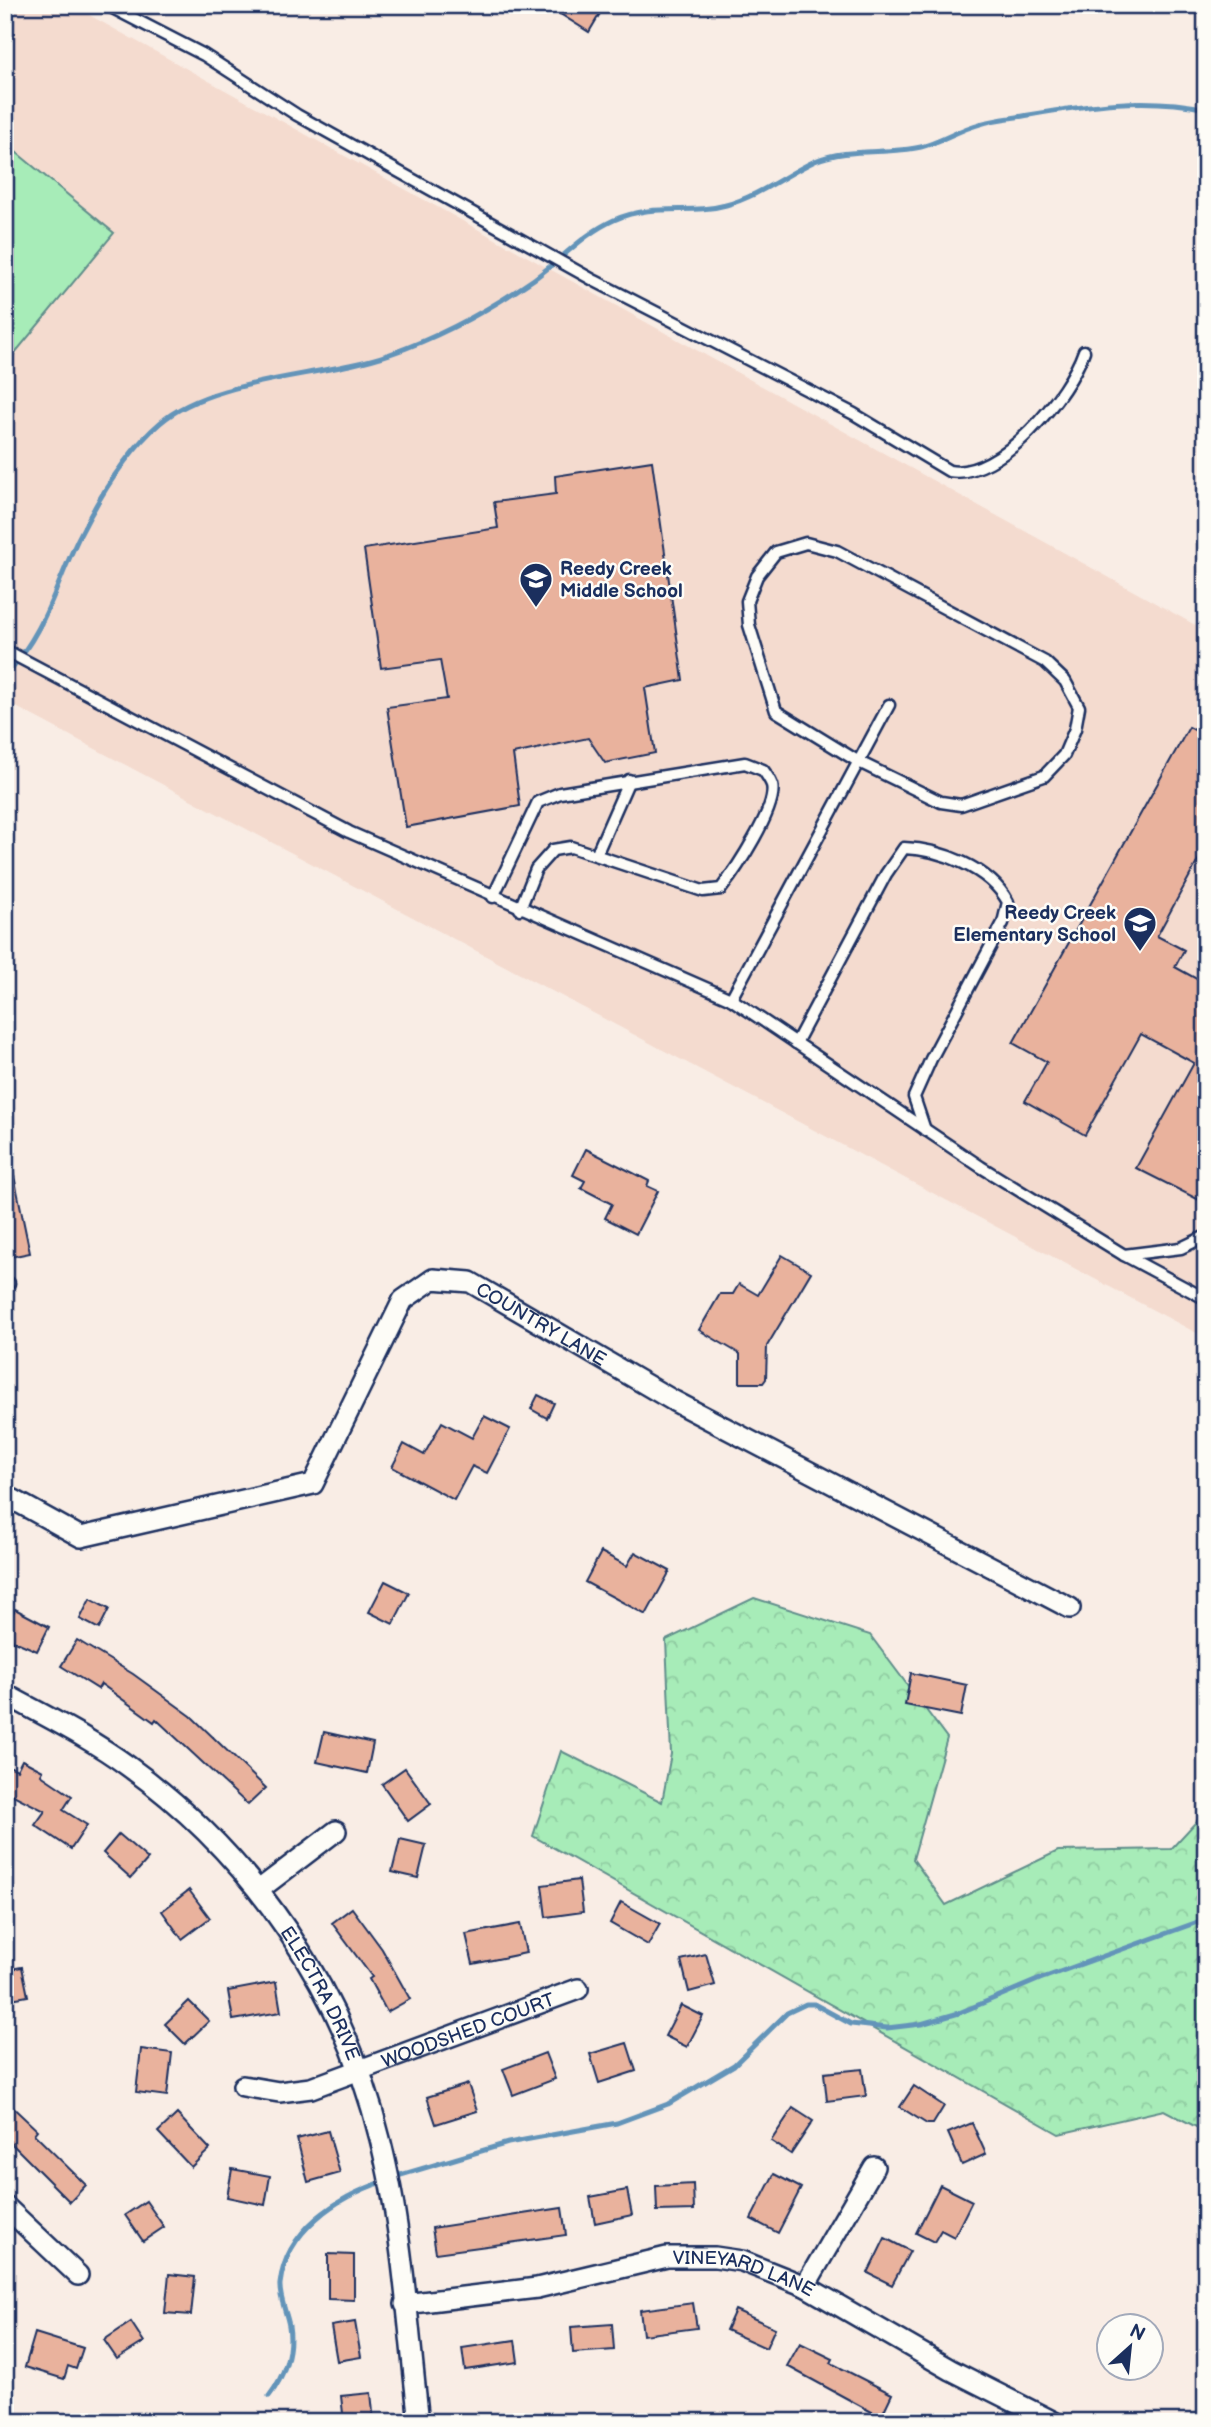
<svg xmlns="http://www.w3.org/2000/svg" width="1211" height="2427" viewBox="0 0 1211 2427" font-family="'Balsamiq Sans',sans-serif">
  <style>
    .built { fill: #f4dbcf }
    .grass { fill: #a7ecb8; stroke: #618e8b; stroke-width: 2 }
    .forest { fill: url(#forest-crowns); stroke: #618e8b; stroke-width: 2 }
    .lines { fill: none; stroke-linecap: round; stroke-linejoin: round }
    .stream { stroke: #6394b9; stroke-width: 5 }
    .building { fill: #e9b29d; stroke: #1b2f5e; stroke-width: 2 }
    .lane-casing { stroke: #1b2f5e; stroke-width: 15 }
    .street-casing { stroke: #1b2f5e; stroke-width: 24 }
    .lane { stroke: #fdfcf7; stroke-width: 10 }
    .street { stroke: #fdfcf7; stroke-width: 19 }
    .labels { text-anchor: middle; stroke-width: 5; stroke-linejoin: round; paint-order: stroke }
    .poi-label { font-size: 19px; font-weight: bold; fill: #1b2f5e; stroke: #fdfcf7; text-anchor: start }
    .street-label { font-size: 19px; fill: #1b2f5e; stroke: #fdfcf7 }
  </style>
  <defs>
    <pattern id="forest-crowns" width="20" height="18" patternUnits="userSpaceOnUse" patternTransform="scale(1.75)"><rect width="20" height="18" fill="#a7ecb8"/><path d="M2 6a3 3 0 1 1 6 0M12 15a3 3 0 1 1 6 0" fill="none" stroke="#8fcba1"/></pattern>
  </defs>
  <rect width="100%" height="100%" fill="#f9ede5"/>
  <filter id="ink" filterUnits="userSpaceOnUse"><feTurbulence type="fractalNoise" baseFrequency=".0143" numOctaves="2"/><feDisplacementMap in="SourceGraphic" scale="14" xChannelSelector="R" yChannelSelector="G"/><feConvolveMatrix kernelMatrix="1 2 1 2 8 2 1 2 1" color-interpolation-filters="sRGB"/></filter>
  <g filter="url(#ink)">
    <polygon class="built" points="5,5 71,5 1206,631 1206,1338 5,701"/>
    <polygon class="grass" points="5,143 114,233 5,365"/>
    <polygon class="forest" points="754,1598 870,1635 947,1738 913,1859 946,1905 1058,1851 1171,1849 1206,1811 1206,2132 1164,2110 1059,2134 533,1836 561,1751 662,1802 671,1754 666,1640"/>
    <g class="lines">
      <g class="stream">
        <path d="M 5,676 C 46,630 53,592 78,539 C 98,499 126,452 160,423 C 213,377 322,378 390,354 C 442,336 489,310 534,279 C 562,259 583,234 614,220 C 654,202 691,215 726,205 C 759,196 785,175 815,161 C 848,147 886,155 921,147 C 941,142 960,129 980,124 C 996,119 1013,118 1029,115 C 1088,105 1146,96 1206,109"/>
        <polyline points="394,2177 508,2143 617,2123 668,2104 734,2065 787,2013 806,2004 814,2004 851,2024 887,2028 921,2024 959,2013 1040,1979 1206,1919"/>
        <path d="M 269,2396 C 284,2377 293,2351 289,2326 C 287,2313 279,2298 280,2284 C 286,2230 337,2197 385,2181"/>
      </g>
    </g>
    <g class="building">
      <polygon points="546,5 605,5 589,32"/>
      <polygon points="652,461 683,680 645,688 655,753 605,763 588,738 513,754 520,806 406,827 387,707 447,699 440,660 381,668 364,549 498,528 494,502 556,494 555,476"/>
      <polygon points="1189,727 1206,736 1206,846 1157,936 1184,950 1175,967 1206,984 1206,1187 1199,1200 1136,1168 1194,1063 1141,1034 1085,1135 1025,1101 1047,1062 1013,1043"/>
      <polygon points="586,1149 649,1181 647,1186 658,1191 636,1234 605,1218 612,1204 581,1188 585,1181 573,1175"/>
      <polygon points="12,1166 30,1253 5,1258 5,1167"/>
      <polygon points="782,1255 811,1272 767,1346 766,1379 763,1383 740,1383 740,1354 699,1330 720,1294 733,1294 739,1284 758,1295"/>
      <polygon points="538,1395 554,1403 547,1418 531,1409"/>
      <polygon points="484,1416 510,1429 487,1473 472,1466 454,1500 392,1467 404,1444 424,1455 442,1422 472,1438"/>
      <polygon points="601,1552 627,1566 635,1552 670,1571 646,1615 585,1582"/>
      <polygon points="385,1581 409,1593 393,1624 369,1612"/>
      <polygon points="90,1599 109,1609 99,1629 80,1619"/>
      <polygon points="15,1609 49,1627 37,1651 5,1637 5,1629"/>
      <polygon points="77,1640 133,1674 191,1716 266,1788 248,1805 156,1719 154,1722 101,1684 98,1689 61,1666"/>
      <polygon points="911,1673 967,1685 961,1716 905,1705"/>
      <polygon points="324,1732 373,1743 367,1773 317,1762"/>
      <polygon points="22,1760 43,1771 41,1775 72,1796 63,1810 87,1825 71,1849 35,1825 45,1811 5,1791 5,1764 17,1770"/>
      <polygon points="405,1768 431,1804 408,1821 382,1784"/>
      <polygon points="119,1834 148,1859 131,1878 103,1853"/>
      <polygon points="400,1839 426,1845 418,1878 392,1872"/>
      <polygon points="579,1880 583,1912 546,1917 542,1885"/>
      <polygon points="189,1890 210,1918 182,1939 162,1911"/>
      <polygon points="621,1902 660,1924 648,1945 610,1923"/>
      <polygon points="352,1908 382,1949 410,1999 387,2012 369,1979 372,1977 332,1923"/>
      <polygon points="520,1924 526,1953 473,1964 466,1934"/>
      <polygon points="706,1954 715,1985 689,1992 681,1960"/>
      <polygon points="22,1967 28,1996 5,2000 5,1970"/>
      <polygon points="276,1982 281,2012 233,2020 228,1991"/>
      <polygon points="189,2001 209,2021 185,2044 165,2024"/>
      <polygon points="681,2005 703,2016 687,2047 665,2036"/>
      <polygon points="627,2043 636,2071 599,2083 590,2054"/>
      <polygon points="141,2049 172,2053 167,2096 136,2092"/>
      <polygon points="545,2053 555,2079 513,2095 503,2069"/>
      <polygon points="862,2069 866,2096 827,2101 824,2073"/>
      <polygon points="468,2084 477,2111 436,2124 427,2097"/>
      <polygon points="914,2086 944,2106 933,2124 927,2124 900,2107"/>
      <polygon points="5,2100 37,2130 34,2134 86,2185 70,2202 5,2137"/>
      <polygon points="793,2108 813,2121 791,2154 771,2141"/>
      <polygon points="177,2114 210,2149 191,2167 158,2132"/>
      <polygon points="972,2123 986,2154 962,2165 948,2133"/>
      <polygon points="328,2131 340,2173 308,2182 297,2139"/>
      <polygon points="232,2169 270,2176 265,2205 227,2197"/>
      <polygon points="774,2174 801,2188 778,2233 751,2219"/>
      <polygon points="693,2184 694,2210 657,2211 656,2186"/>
      <polygon points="940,2185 972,2201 954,2237 941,2230 934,2242 916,2233"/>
      <polygon points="627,2190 632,2215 595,2223 590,2197"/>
      <polygon points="146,2201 164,2227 143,2241 125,2215"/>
      <polygon points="562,2208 566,2235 436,2253 432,2228"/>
      <polygon points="885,2238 910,2251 892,2285 868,2273"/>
      <polygon points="328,2254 354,2255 354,2300 328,2299"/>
      <polygon points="169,2274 195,2277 191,2315 165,2313"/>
      <polygon points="693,2303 697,2328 643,2335 640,2310"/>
      <polygon points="735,2310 775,2328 766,2348 726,2330"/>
      <polygon points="131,2322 144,2342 117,2359 104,2340"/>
      <polygon points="355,2322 361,2357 337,2361 331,2326"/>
      <polygon points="612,2324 614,2350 573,2353 571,2327"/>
      <polygon points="35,2333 83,2348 76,2369 68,2366 64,2379 25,2367"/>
      <polygon points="515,2340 518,2362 465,2370 462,2348"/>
      <polygon points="800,2343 833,2359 831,2363 892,2394 881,2417 787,2366"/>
      <polygon points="371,2393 374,2422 344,2422 341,2396"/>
    </g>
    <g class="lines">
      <defs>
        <g id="lane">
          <path d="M 107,5 L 204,55 L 297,115 L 595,281 L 854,414 L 949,471 C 1000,480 1069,395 1084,351"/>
          <polygon points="806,543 837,551 1045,662 1065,681 1079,707 1075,729 1064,755 1044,776 961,805 941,802 859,762 776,711 749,625 747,601 757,576 776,552"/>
          <polyline points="5,650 349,832 731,999 981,1167 1124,1255 1206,1299"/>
          <polyline points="596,855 629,780"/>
          <path d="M 493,897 L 538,802 L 560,793 L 745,763 L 763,770 C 766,774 770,780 772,785 C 778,807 735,871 721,889 L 703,891 L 571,847 L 553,850 L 536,869 L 520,909"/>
          <polyline points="731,999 889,705"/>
          <path d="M 796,1043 L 886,874 L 904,848 C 940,849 990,868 1008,902 L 1003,923 L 931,1059 L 914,1097 L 925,1130"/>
          <polyline points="1124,1255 1181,1248 1206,1236"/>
          <polyline points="5,1283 9,1283"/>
        </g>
        <g id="street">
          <path id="s1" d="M 5,1495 L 81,1537 L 313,1484 L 403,1300 L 433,1279 L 470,1282 L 674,1401 L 1070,1608"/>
          <path id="s2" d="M 5,1694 C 47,1717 90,1738 128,1766 C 252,1855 344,1990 380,2139 C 403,2229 408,2329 419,2422"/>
          <polyline points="260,1889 336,1831"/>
          <path id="s3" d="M 243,2086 L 279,2092 L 311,2088 L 578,1989"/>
          <polyline points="5,2206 78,2275"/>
          <polyline points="805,2286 874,2167"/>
          <path id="s4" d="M 405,2304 L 537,2288 L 667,2257 L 715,2257 L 742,2261 L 805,2286 L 951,2370 L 1054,2422"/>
        </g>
      </defs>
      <use href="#lane" class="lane-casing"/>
      <use href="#street" class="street-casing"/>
      <use href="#lane" class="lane"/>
      <use href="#street" class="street"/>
    </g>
  </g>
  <defs>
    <symbol id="school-pin" viewBox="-11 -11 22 30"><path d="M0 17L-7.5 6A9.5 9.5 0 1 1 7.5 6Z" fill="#1b2f5e" stroke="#fdfcf7"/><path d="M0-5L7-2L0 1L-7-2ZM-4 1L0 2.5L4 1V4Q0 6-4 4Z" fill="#fff"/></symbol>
  </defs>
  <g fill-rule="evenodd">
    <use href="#school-pin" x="517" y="560" width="38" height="52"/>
    <use href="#school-pin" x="1121" y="904" width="38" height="52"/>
  </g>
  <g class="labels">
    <g class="poi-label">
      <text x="560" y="575">Reedy Creek<tspan x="560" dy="22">Middle School</tspan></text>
      <text x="1116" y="919" text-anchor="end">Reedy Creek<tspan x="1116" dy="22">Elementary School</tspan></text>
    </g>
    <g class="street-label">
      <text dy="7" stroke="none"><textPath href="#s1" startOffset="686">COUNTRY LANE</textPath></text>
      <text dy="7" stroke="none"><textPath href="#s2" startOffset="444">ELECTRA DRIVE</textPath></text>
      <text dy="7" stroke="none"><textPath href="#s3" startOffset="236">WOODSHED COURT</textPath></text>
      <text dy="7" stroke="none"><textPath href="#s4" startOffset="346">VINEYARD LANE</textPath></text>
    </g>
  </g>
  <rect width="1211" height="2427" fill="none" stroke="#fdfcf7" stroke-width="28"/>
  <rect x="14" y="14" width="1183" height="2399" fill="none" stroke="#1b2f5e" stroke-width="2.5" filter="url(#ink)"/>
  <g transform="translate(1130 2347) rotate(27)"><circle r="33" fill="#fdfcf7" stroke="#a3aaba" stroke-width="2"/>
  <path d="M0-5L12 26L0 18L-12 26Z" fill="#1b2f5e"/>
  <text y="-10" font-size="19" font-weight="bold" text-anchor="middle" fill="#1b2f5e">N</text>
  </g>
</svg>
